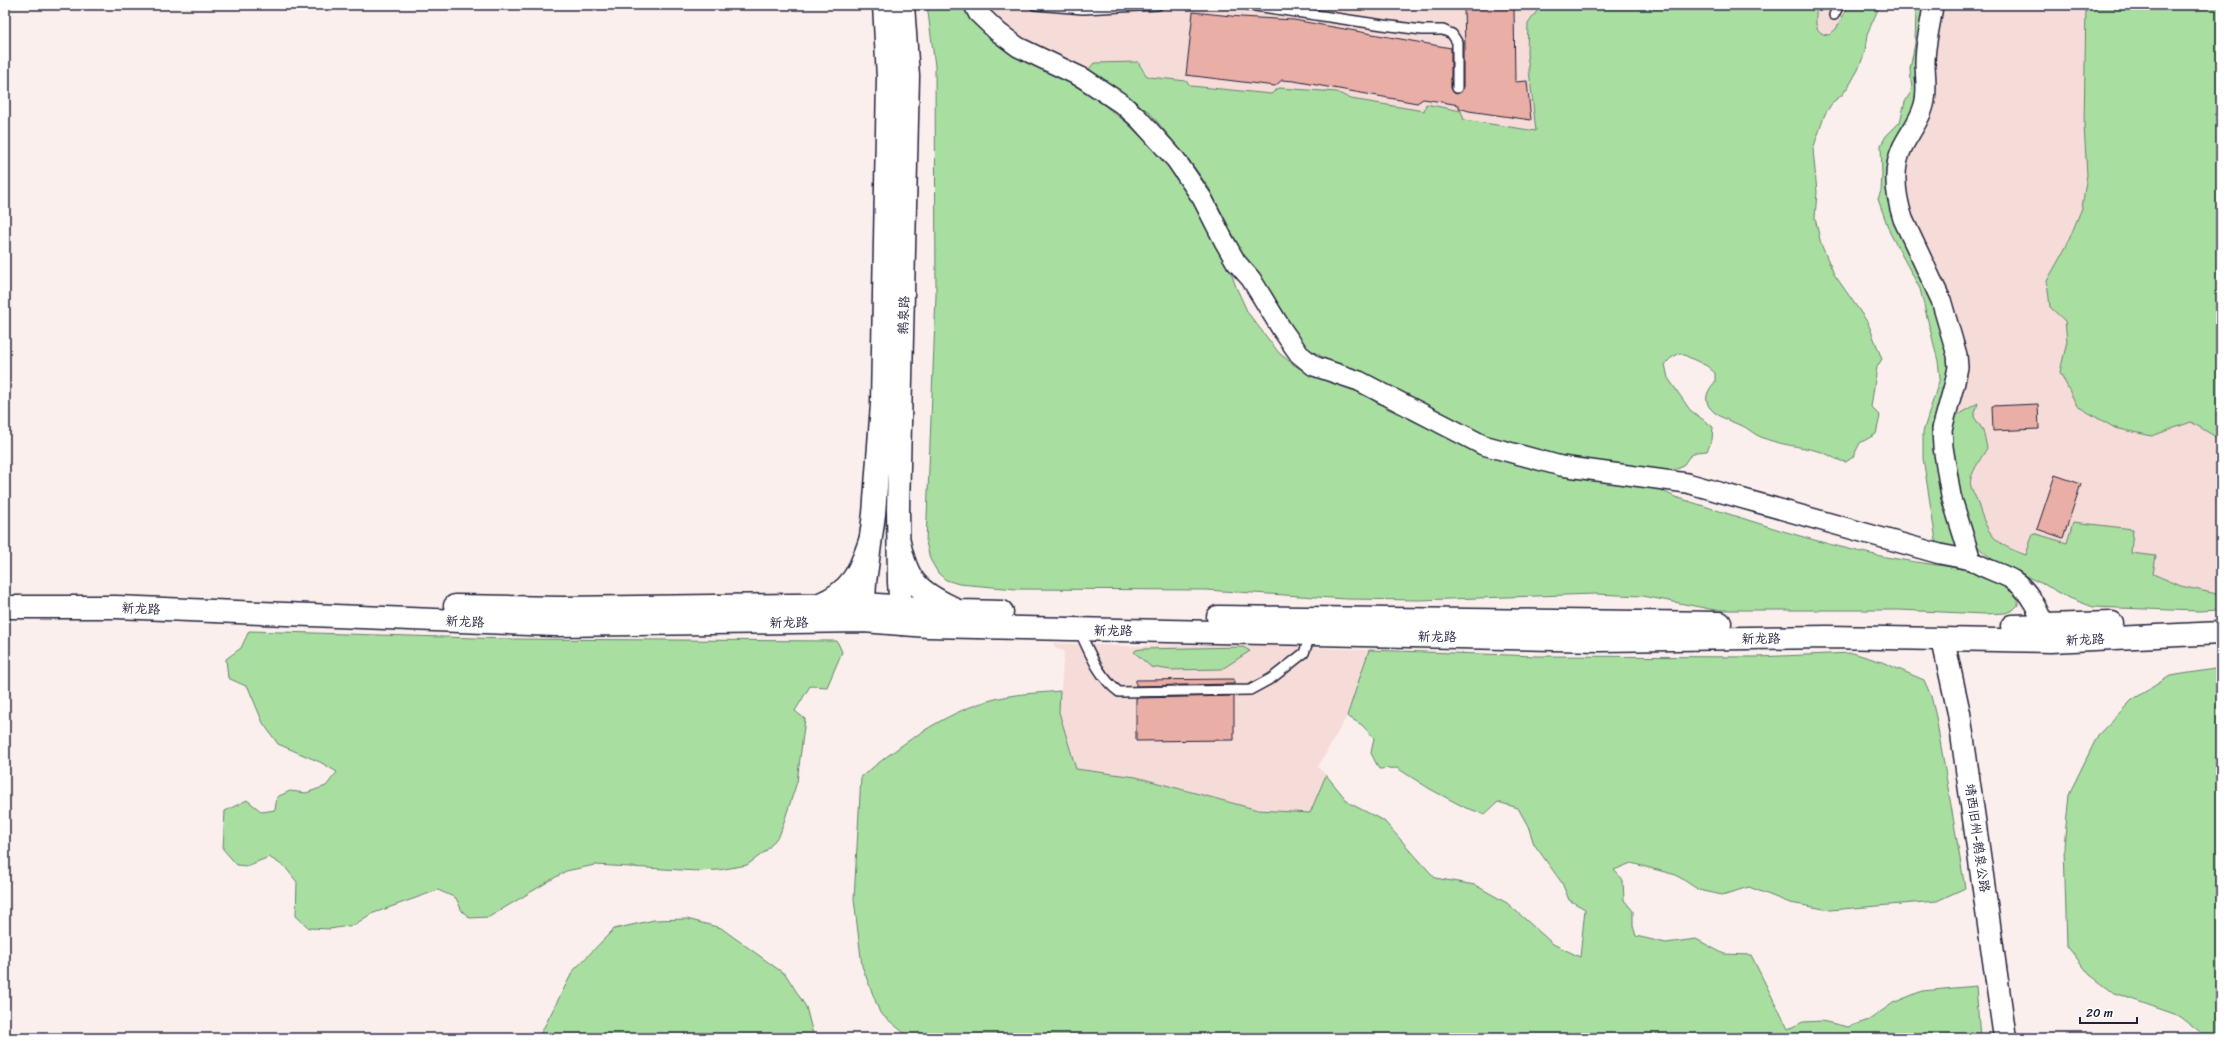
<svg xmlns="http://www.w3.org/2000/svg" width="2226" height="1043" viewBox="0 0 2226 1043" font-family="Sriracha,'LXGW WenKai TC',sans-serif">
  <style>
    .built { fill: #f6dcd8 }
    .green { fill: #a9dea1; stroke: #66806e }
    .building { fill: #e9aea6; stroke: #22223b }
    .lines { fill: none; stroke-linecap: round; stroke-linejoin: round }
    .lane-casing { stroke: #22223b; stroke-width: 12 }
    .street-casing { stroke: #22223b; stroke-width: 22 }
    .secondary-casing { stroke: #22223b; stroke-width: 25 }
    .primary-casing { stroke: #22223b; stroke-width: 25 }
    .lane { stroke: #fff; stroke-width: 9 }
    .street { stroke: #fff; stroke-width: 19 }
    .secondary { stroke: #fff; stroke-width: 22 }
    .primary { stroke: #fff; stroke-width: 22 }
    .labels { text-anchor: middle; stroke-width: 3.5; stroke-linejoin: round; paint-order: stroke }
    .street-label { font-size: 13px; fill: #22223b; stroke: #fff }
  </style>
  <rect width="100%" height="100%" fill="#fbefed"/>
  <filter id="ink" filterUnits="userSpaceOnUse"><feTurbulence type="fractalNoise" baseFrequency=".025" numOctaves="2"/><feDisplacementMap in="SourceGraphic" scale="8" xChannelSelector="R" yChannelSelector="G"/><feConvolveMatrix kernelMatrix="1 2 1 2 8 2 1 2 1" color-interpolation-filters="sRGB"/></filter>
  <g filter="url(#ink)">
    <g class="built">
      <polygon points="981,5 1541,5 1528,24 1527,53 1536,131 1463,120 1461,110 1425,105 1424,111 1399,109 1351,99 1337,92 1271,94 1190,86 1186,81 1150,78 1146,75 1144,69 1138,62 1095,63 1089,69 1024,43"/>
      <polygon points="1817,5 1849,5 1836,29 1829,35 1823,35 1818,30 1815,21"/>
      <polygon points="1939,5 2086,5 2084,126 2087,175 2082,208 2066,247 2047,281 2050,307 2065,321 2067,341 2060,372 2152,436 2191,422 2221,440 2221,595 2181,586 2153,574 2131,553 2133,529 2067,543 2026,555 2004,546 1994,539 1981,518 1978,504 1970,486 1971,477 1987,447 1983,430 1974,417 1978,403 1952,418 1957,403 1904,183 1904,171 1908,158 1926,126 1933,93 1932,48"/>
      <polygon points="1053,643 1129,646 1236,644 1369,650 1347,716 1318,767 1326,775 1310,813 1258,810 1136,777 1076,769 1059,712 1064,651 1056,649"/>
    </g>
    <g class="green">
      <path d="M 927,5 L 962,5 L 975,21 L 1100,102 L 1127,123 L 1165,161 L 1184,185 L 1228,264 L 1236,287 L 1248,313 L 1279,353 L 1294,365 L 1309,374 L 1361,393 L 1386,408 L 1484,454 L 1558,475 L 1593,481 L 1615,481 L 1659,489 L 1675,497 C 1734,515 1793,536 1853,550 C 1874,555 1895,559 1916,562 C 1956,568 1985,569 2018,595 L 2018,605 L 2013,610 L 2005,613 L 1985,614 L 1899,610 L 1715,610 L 1643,596 L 1595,594 L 1419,600 L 1347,599 L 1206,590 L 1016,589 L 959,584 L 946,580 L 938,573 L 930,559 L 926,542 L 936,295 L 935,66 Z"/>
      <path d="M 1541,5 L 1817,5 C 1816,18 1812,34 1829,35 L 1836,29 L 1849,5 L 1880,5 L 1867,34 L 1865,52 L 1858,70 L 1850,84 L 1842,95 L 1833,102 L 1825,114 L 1813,149 L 1817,192 L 1815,218 L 1821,244 L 1834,274 L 1868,323 L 1882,359 L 1877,367 L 1871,407 L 1880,416 L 1876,434 L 1860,443 L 1853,457 L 1846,462 C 1836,461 1828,453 1818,451 C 1799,446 1779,445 1761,437 C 1753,434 1747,427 1740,425 C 1719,417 1693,406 1715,382 L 1715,373 L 1707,366 L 1680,353 L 1671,358 L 1665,364 L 1668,378 L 1690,410 L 1713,427 L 1712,440 L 1707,451 L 1696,452 L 1689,457 L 1682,467 L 1668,472 L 1624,465 L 1599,464 L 1559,458 L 1494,442 L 1330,361 L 1301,345 L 1249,266 L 1209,188 L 1189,160 L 1149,112 L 1089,69 L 1094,63 L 1138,62 L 1146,75 L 1150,77 L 1186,81 L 1191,86 L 1271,94 L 1279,88 L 1337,92 L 1351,99 L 1424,111 L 1426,104 L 1461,111 L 1464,120 L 1536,131 L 1527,53 L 1528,24 Z"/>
      <polygon points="1920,5 1929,5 1920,77 1894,220 1913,255 1948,346 1949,371 1933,436 1937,471 1958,552 1937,547 1923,458 1923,432 1940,378 1938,361 1920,289 1890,233 1878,199 1881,191 1882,174 1881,145 1886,136 1900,122 1905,102 1912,90 1910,69 1915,43 1916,10"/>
      <polygon points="2086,5 2221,5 2221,440 2191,422 2152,436 2115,428 2077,406 2060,372 2067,341 2065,321 2050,307 2047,281 2066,247 2082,208 2087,175 2084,126"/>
      <path d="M 1978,403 L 1974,417 L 1983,430 L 1987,448 C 1982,457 1974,468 1971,478 C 1968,487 1976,495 1978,504 C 1988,535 1994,544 2026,555 L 2033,533 L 2067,543 L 2073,522 L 2133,529 L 2131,553 L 2156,556 L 2153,574 L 2181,586 L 2221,595 L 2221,610 L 2197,611 L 2093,607 L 2067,597 L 2051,588 L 1994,561 L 1979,548 L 1970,531 L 1962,505 L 1950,430 L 1952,418 Z"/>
      <polygon points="249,631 507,639 837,641 842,652 827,687 810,686 795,711 805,719 797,782 780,834 766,851 747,865 719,870 698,871 595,865 566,871 489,917 470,918 462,911 456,898 438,890 371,914 354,925 330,929 309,928 296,916 297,882 285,867 269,857 247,866 237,865 223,849 225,811 247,800 262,812 275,810 277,797 290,791 306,793 326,786 337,772 320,762 278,744 263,723 248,687 228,678 226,659 241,648"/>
      <polygon points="1243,647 1250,651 1222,669 1171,670 1151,667 1134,652 1136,650 1142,649"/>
      <path d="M 1369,650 L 1536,656 L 1757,657 L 1853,653 L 1882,662 L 1924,680 L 1931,696 L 1936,717 L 1965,888 L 1937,901 L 1830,910 L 1790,903 L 1749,887 L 1722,895 L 1699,890 L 1676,875 L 1631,863 L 1614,870 L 1623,880 L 1624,900 L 1633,911 L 1633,926 L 1636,936 L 1666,943 L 1696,939 L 1724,954 L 1751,955 L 1788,1029 L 1803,1022 L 1822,1021 L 1848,1027 L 1869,1020 L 1893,1003 L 1922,991 L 1976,986 L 1980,1038 L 910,1038 L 880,1013 L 862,966 L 854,899 L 861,777 C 904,742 952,706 1009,696 C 1025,693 1043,693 1060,691 L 1059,712 L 1076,769 L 1136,777 L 1258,810 L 1310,813 L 1326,775 L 1349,803 L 1384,821 L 1435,878 L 1475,885 L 1507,903 L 1553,944 L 1580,957 L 1585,909 L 1569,900 L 1562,883 L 1534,844 L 1528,826 L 1518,808 L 1498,802 L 1485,814 L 1466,808 L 1430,789 L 1397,768 L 1379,769 L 1371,753 L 1374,738 L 1362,725 L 1347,716 Z"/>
      <polygon points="2221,668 2221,1038 2208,1038 2180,1016 2114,993 2090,975 2067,946 2064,847 2069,794 2098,735 2132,700 2170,676"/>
      <polygon points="687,919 721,928 786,975 806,1007 814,1038 541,1038 541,1033 573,971 614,929 654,920"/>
    </g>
    <g class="building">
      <polygon points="1464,5 1514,5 1515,82 1527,81 1531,120 1469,111 1459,108 1459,105 1430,100 1423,99 1417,103 1294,81 1282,80 1275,86 1186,75 1193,12 1241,17 1294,20 1451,48 1451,88 1454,93 1457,94 1463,88 1463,50 1465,50"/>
      <polygon points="2038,404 2039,429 1993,431 1992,406"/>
      <polygon points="2055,475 2081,484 2063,538 2037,529"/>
      <polygon points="1234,679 1234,684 1136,686 1136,680"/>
      <polygon points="1234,696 1234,740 1136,741 1136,698"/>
    </g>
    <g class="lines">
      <defs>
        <g id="lane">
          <polyline points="1035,5 1083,9 1158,5"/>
          <polyline points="1248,5 1383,25 1422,30 1443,30 1452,34 1457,42 1457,88"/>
          <polyline points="1834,15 1839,5"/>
          <path d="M 1079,630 C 1090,653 1098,676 1119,692 L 1250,690 L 1272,678 L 1304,653 L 1311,634"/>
        </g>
        <g id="street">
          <polyline points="974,5 978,13 998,32 1018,47 1083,78 1122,104 1139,119 1176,160 1202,198 1224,241 1236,262 1251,279 1281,328 1299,354 1314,366 1359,381 1483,445 1561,466 1687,483 1940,554 1971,560"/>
          <path d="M 1933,5 C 1931,24 1925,43 1925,62 C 1925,77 1928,90 1924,105 C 1920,121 1909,133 1902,148 C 1892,170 1896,197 1903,219 L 1941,300 L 1957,355 L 1958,367 L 1955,382 L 1942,429 L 1943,447 L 1951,496 L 1971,560 C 1984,569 1999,572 2013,580 C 2031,591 2041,617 2049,636"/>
        </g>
        <g id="secondary">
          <polyline points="863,621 865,582 874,514 882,404 888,78 884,5"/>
          <polyline points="902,624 899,582 898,509 908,76 903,5"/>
          <polyline points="1943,640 1959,713 2005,1038"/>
        </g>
        <g id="primary">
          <path d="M 899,542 C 907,580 916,590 951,607"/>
          <path d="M 820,604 C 852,591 860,571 870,541"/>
          <polyline points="455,606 562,608 864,604 960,611 1002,612"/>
          <polyline points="5,607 116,607 555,625 863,621 928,626 1599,640 1828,637 2051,641 2221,633"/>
          <polyline points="1218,617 1720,623"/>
          <polyline points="2012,626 2112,623"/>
        </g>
      </defs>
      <use href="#lane" class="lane-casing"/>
      <use href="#street" class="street-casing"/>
      <use href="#secondary" class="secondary-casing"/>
      <use href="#primary" class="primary-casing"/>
      <use href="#lane" class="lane"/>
      <use href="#street" class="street"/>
      <use href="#secondary" class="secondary"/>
      <use href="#primary" class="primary"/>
    </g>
  </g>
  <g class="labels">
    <g class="street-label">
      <text transform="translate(903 315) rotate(-88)" y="5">鹅泉路</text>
      <text transform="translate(141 608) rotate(2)" y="5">新龙路</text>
      <text transform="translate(465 621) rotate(2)" y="5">新龙路</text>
      <text transform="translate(789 622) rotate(-1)" y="5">新龙路</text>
      <text transform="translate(1113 630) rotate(1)" y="5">新龙路</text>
      <text transform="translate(1437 636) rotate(1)" y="5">新龙路</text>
      <text transform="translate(1761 638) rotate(-1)" y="5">新龙路</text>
      <text transform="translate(2085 639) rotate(-3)" y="5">新龙路</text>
      <text transform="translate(1978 838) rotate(82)" y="5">靖西旧州-鹅泉公路</text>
    </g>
  </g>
  <rect width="2226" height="1043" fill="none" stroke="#fff" stroke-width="20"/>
  <rect x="10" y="10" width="2206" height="1023" fill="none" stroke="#22223b" stroke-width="1.5" filter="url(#ink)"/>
  <path d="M2080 1017v6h57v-6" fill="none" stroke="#22223b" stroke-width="2"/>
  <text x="2086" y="1017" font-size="12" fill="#22223b" stroke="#ffffff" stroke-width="3" paint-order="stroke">20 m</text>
</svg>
